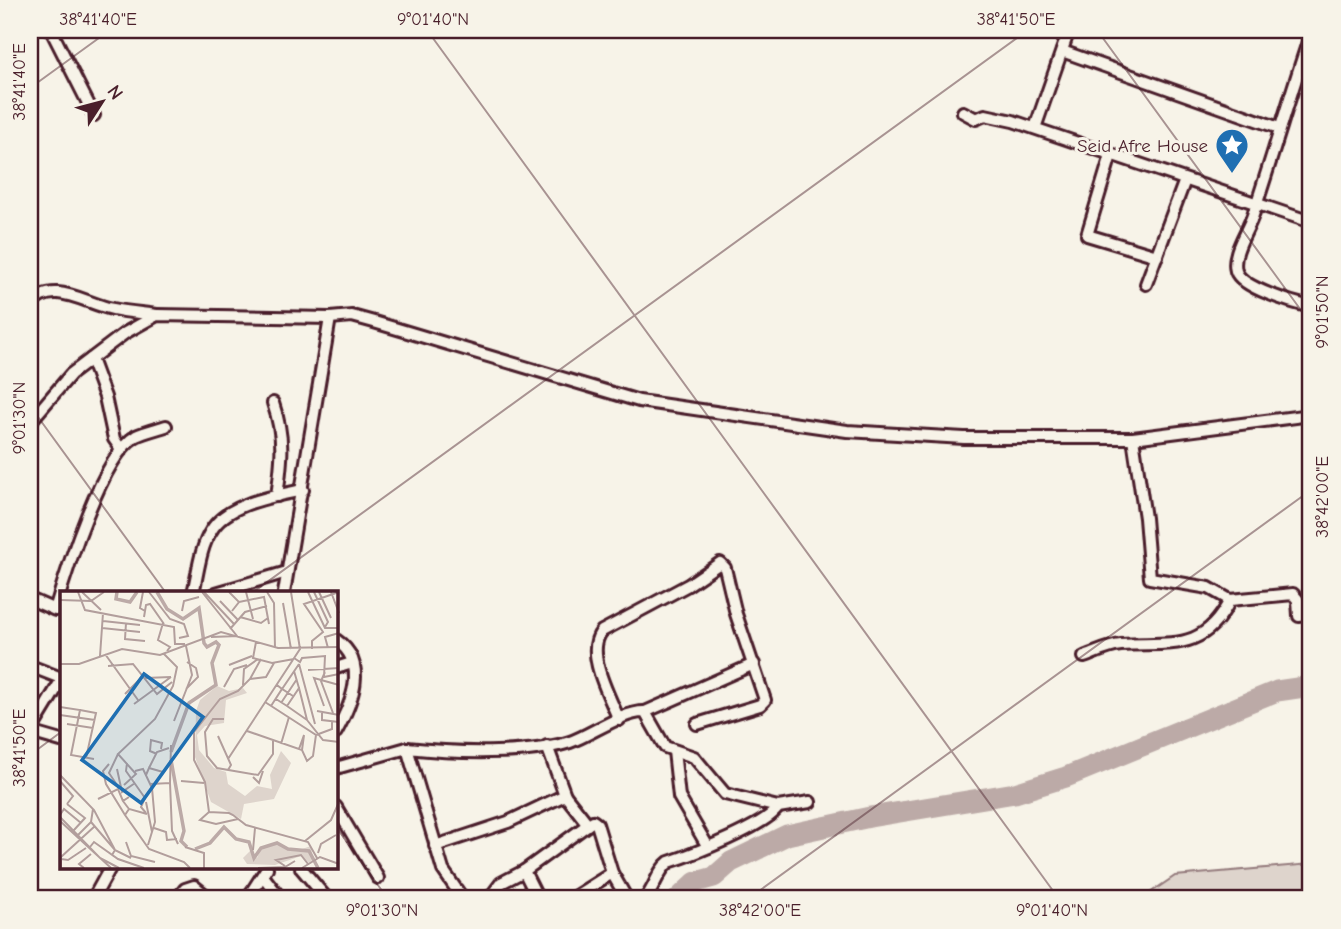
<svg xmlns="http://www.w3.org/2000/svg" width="1341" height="929" viewBox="0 0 1341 929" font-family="'Comic Neue',sans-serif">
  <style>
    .green { fill: #ded4cc; stroke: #947a7c; stroke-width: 2 }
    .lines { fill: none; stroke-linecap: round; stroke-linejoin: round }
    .river { stroke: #bcaaa7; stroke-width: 21 }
    .minor-casing { stroke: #4a1f2b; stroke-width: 16 }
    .minor { stroke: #f7f3e8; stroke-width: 10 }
    .ticks { fill: none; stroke: #4a1f2b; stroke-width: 2; stroke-opacity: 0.45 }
    .labels { text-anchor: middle; stroke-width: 6; stroke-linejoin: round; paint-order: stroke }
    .poi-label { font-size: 19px; fill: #4a1f2b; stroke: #f7f3e8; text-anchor: end }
    .inset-river { fill: none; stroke: #bcaaa7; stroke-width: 3.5 }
    .inset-road { fill: none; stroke: #b29e9c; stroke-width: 2 }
    .view { fill: #1f6fb2; fill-opacity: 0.15; stroke: #1f6fb2; stroke-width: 3.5 }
    .inset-edge { fill: none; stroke: #4a1f2b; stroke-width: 3.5 }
    .neatline { fill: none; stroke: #4a1f2b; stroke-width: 2.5 }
    .ticks-label { font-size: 18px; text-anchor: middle; fill: #4a1f2b }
  </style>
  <rect width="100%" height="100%" fill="#f7f3e8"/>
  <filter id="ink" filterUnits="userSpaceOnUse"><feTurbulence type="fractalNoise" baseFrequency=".0143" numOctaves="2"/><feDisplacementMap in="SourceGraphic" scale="14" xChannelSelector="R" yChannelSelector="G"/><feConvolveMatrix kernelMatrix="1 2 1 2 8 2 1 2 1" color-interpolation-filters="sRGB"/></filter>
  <g filter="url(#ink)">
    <polygon class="green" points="1311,864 1311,899 1141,899 1175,876"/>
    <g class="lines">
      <polyline class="river" points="678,899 696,882 714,877 731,862 787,835 870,817 1015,793 1066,777 1277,691 1311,686"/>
      <defs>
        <g id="minor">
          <polyline points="51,30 94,115"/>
          <path d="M 1310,36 C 1290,95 1273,155 1253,215 C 1248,231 1231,253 1236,271 C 1241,288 1294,303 1311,307"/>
          <polyline points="1062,51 1279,128"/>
          <polyline points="963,112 976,119 985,115 1013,121 1311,222"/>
          <polyline points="1035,128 1069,30"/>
          <polyline points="1111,155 1087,235 1157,256"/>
          <polyline points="1146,284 1185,180"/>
          <path d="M 30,305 C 53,278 85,304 113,309 C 127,312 142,313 157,315"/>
          <polyline points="91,359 105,397 114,439 121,449"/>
          <path d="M 273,403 C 285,438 282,460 277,496"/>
          <polyline points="30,422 71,374 125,333 157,315 330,318"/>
          <polyline points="1133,438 1145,518 1150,578 1209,588 1230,600 1293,594 1298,600 1299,616 1311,614"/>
          <path d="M 193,593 C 198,573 200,548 211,531 C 227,503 275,496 303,490"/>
          <polyline points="216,593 287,572"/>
          <polyline points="284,593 330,318 352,316 374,322 639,401 847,431 964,438 1133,438 1311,415"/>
          <path d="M 30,599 L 55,610 C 66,572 102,455 136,436 C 144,432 157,429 166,426"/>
          <path d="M 336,640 C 370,663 351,705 336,732"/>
          <path d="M 1084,657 C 1095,653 1109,646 1121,645 C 1169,642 1204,653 1230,600"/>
          <polyline points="30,666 61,678"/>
          <polyline points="336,668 352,663"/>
          <polyline points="645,712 754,664"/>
          <path d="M 619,720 C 610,697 584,652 602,631 L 688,585 L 720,563 L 725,568 L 736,614 L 765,700 L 760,705 L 697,724"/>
          <polyline points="30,732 61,681"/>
          <polyline points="30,732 61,741"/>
          <polyline points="547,746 565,795 587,823"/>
          <path d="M 407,748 C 453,753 525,756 570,742 C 591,735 623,711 645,712 L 665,747 L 694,757 L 725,794 L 778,807 L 810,802"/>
          <polyline points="674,751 679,797 708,847"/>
          <polyline points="336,768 407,748 443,870 463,899"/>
          <polyline points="336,807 378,878"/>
          <polyline points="435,846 508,822 565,795"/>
          <polyline points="301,868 327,899"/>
          <polyline points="524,871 538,899"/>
          <polyline points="263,876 281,899"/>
          <polyline points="93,899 110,868"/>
          <polyline points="177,899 185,889 194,886 210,899"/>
          <polyline points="247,899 267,868"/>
          <polyline points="489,899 501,883 524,871 593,821 597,824 612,873 627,899"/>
          <polyline points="571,899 612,873"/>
          <path d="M 645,899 C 655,888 657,871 669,862 C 691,855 768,825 778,807"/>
        </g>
      </defs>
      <use href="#minor" class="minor-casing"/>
      <use href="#minor" class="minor"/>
    </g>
  </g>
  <path class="ticks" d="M 427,30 L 1059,899M 1097,30 L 1311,324M 30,88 L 110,30M 30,406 L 166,593M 252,593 L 1028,30M 30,755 L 61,732M 336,827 L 388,899M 748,899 L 1311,490"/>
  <defs>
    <symbol id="sight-pin" viewBox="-11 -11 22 30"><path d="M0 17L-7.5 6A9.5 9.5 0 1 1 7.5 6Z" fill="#1f6fb2" stroke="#f7f3e8"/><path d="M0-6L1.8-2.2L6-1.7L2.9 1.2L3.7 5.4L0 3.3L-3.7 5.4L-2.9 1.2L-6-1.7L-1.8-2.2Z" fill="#fff"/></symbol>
  </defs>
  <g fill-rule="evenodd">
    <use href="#sight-pin" x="1213" y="126" width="38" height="52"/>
  </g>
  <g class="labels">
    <g class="poi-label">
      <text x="1208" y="152">Seid Afre House</text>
    </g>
  </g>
  <g transform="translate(60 591)">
    <rect width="278" height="278" fill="#f7f3e8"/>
    <path d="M 157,95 L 169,100 L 183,97 L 187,102 L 166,109 L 164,132 L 145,135 L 137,144 L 139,159 L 154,177 L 166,181 L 168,193 L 185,205 L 197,195 L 212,198 L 210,184 L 221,160 L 231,172 L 214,208 L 184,213 L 181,228 L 151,211 L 135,166 L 136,120 L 140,109 ZM 217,252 L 236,260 L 251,255 L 253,269 L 249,272 L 241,265 L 215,274 L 187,273 L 183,267 L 191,259 L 197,267 L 201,257 Z" fill="#ded4cc"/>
    <path class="inset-river" d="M 57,1 L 56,8 L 70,11 L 77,1M 97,1 L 107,18 L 123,28 L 139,17 L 144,52 L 147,56 L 156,51 L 159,54 L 152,72 L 156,94 L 129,112 L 111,161M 111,169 L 124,240 L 121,250 L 127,256M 135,258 L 150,252 L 164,236 L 176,248 L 189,251 L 194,267 L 201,257 L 217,252 L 228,258 L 249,260 L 258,277"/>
    <path class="inset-road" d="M 18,1 L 25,19 L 114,36 L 115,53 L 125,53M 22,1 L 41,19M 83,1 L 80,17 L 85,20M 89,1 L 110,28 L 124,33 L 128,45 L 119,47M 142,1 L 177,45 L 151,46M 144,1 L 174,33M 169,1 L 179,11 L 172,20M 186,1 L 193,28M 207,1 L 214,12 L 215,57M 248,1 L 265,37 L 279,37M 254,1 L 268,31 L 265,36M 259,1 L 271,27M 271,1 L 279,22M 0,9 L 31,10 L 44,1M 160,10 L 178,29M 179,11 L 204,6 L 209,33M 223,12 L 231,58M 122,20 L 124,10 L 139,6M 84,26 L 86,14 L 90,13 L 104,33M 180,26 L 201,32 L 208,27M 43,30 L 80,34M 66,32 L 65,48 L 85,50M 103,32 L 98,49 L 110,56 L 107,60M 42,37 L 80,41M 170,38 L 185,21 L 207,15M 196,51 L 193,67 L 212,72 L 234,68M 268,57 L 265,46 L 279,42M 252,58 L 252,50 L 263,41 L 244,13 L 279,1M 45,63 L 78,109M 40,65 L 43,22M 234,67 L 240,71 L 242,67 L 265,65 L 264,86 L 279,83M 0,73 L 19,73 L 62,58 L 100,64 L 161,41 L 218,57 L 279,56M 239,73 L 255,133M 169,74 L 192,65M 48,75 L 73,73 L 97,103 L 112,91M 248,79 L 279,77M 265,81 L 261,90 L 273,122M 85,87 L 111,86M 190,88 L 206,86 L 214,72M 183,94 L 184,78 L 198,68M 217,94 L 222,98 L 239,73M 164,96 L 174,78 L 187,74M 126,98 L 138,86 L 136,77 L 127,71M 65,103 L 82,86M 216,108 L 227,115 L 239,97 L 234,80M 221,112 L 237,88M 74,113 L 111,86M 211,115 L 222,98 L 233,105M 227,115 L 247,129 L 239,97M 264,115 L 254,87 L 279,94M 0,116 L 20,119 L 11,164 L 34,168M 20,119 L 36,122 L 26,167M 257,120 L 279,124M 262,122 L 262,129 L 279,131M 0,124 L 35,129M 164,128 L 153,128 L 145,141 L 147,165 L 157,177 L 198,184 L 213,163 L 213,150M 247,129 L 263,149 L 279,151M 114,130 L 132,84 L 126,55M 7,133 L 33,137M 187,140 L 242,159 L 247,170 L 253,165 L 256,144 L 205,111M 256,144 L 272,138 L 272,130M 158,145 L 171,174 L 168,179M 221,153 L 229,126M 239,158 L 244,144 L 242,159M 58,163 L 49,182 L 59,197M 97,163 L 90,160 L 91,149 L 102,152 L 101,158M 168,168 L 240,58 L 231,1M 67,172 L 66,180 L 85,207 L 81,216 L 86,222M 49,173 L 43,180 L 46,193 L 65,224M 89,177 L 97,161 L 109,157M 57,178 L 62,201 L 75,192M 75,180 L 83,178 L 92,197 L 95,231 L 88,254M 0,184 L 34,219 L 55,259M 86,184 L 89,177 L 103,181M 193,186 L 199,192 L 203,180M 0,190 L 13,205 L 7,213M 121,190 L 144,192M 110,192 L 111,154M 90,193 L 110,192 L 112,240 L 118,253M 64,194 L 76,183 L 58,163 L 95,128 L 113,95 L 117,76 L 104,63M 69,206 L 63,210 L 69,218 L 87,223M 38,208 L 58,198 L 63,210M 86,211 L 92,241M 7,213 L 25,227 L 14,239M 69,218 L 65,224 L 89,258 L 124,271 L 130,277M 149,221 L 145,191 L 134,169 L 134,141 L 160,108 L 178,100 L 190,88 L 201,68M 0,224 L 4,218 L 21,232M 0,226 L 40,267 L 59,277M 178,228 L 156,233 L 140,229 L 149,221 L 169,222 L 173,224 L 186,234 L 248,251 L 257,267M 0,230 L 51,277M 31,231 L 55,259M 94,237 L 106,241 L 107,249 L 117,248M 18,244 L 31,231 L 33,218M 245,250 L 271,229 L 279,211M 66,251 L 71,265 L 95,271M 30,256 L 34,251 L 58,268 L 84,277M 125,256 L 144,262 L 144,277M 193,259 L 195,237M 258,262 L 261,253 L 276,244M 52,264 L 55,259 L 71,267M 1,268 L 8,269 L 26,257M 225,275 L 216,269 L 241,264 L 248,273M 1,277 L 1,266 L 35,235M 24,277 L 19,273 L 31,263M 198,277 L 225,276 L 235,270M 242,277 L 260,266 L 279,273"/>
    <path class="view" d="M 84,83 L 143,126 L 81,212 L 22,169 Z"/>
    <rect width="278" height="278" class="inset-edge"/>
  </g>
  <rect width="1341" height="929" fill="none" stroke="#f7f3e8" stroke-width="77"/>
  <g transform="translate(102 102) rotate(54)" stroke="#f7f3e8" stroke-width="5" paint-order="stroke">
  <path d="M0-5L12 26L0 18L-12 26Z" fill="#4a1f2b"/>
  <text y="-10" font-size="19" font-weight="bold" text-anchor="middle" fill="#4a1f2b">N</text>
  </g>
  <rect x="38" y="38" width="1264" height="852" class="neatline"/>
  <g class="ticks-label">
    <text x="98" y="25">38°41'40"E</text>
    <text x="433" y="25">9°01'40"N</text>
    <text x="1016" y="25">38°41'50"E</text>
    <text transform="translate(19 82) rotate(-90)" y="6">38°41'40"E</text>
    <text transform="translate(1322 312) rotate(-90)" y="6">9°01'50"N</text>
    <text transform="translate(19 418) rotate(-90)" y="6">9°01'30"N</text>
    <text transform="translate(1322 497) rotate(-90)" y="6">38°42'00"E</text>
    <text transform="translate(19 748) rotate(-90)" y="6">38°41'50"E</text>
    <text x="382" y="916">9°01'30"N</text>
    <text x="760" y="916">38°42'00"E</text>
    <text x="1052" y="916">9°01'40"N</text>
  </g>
</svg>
